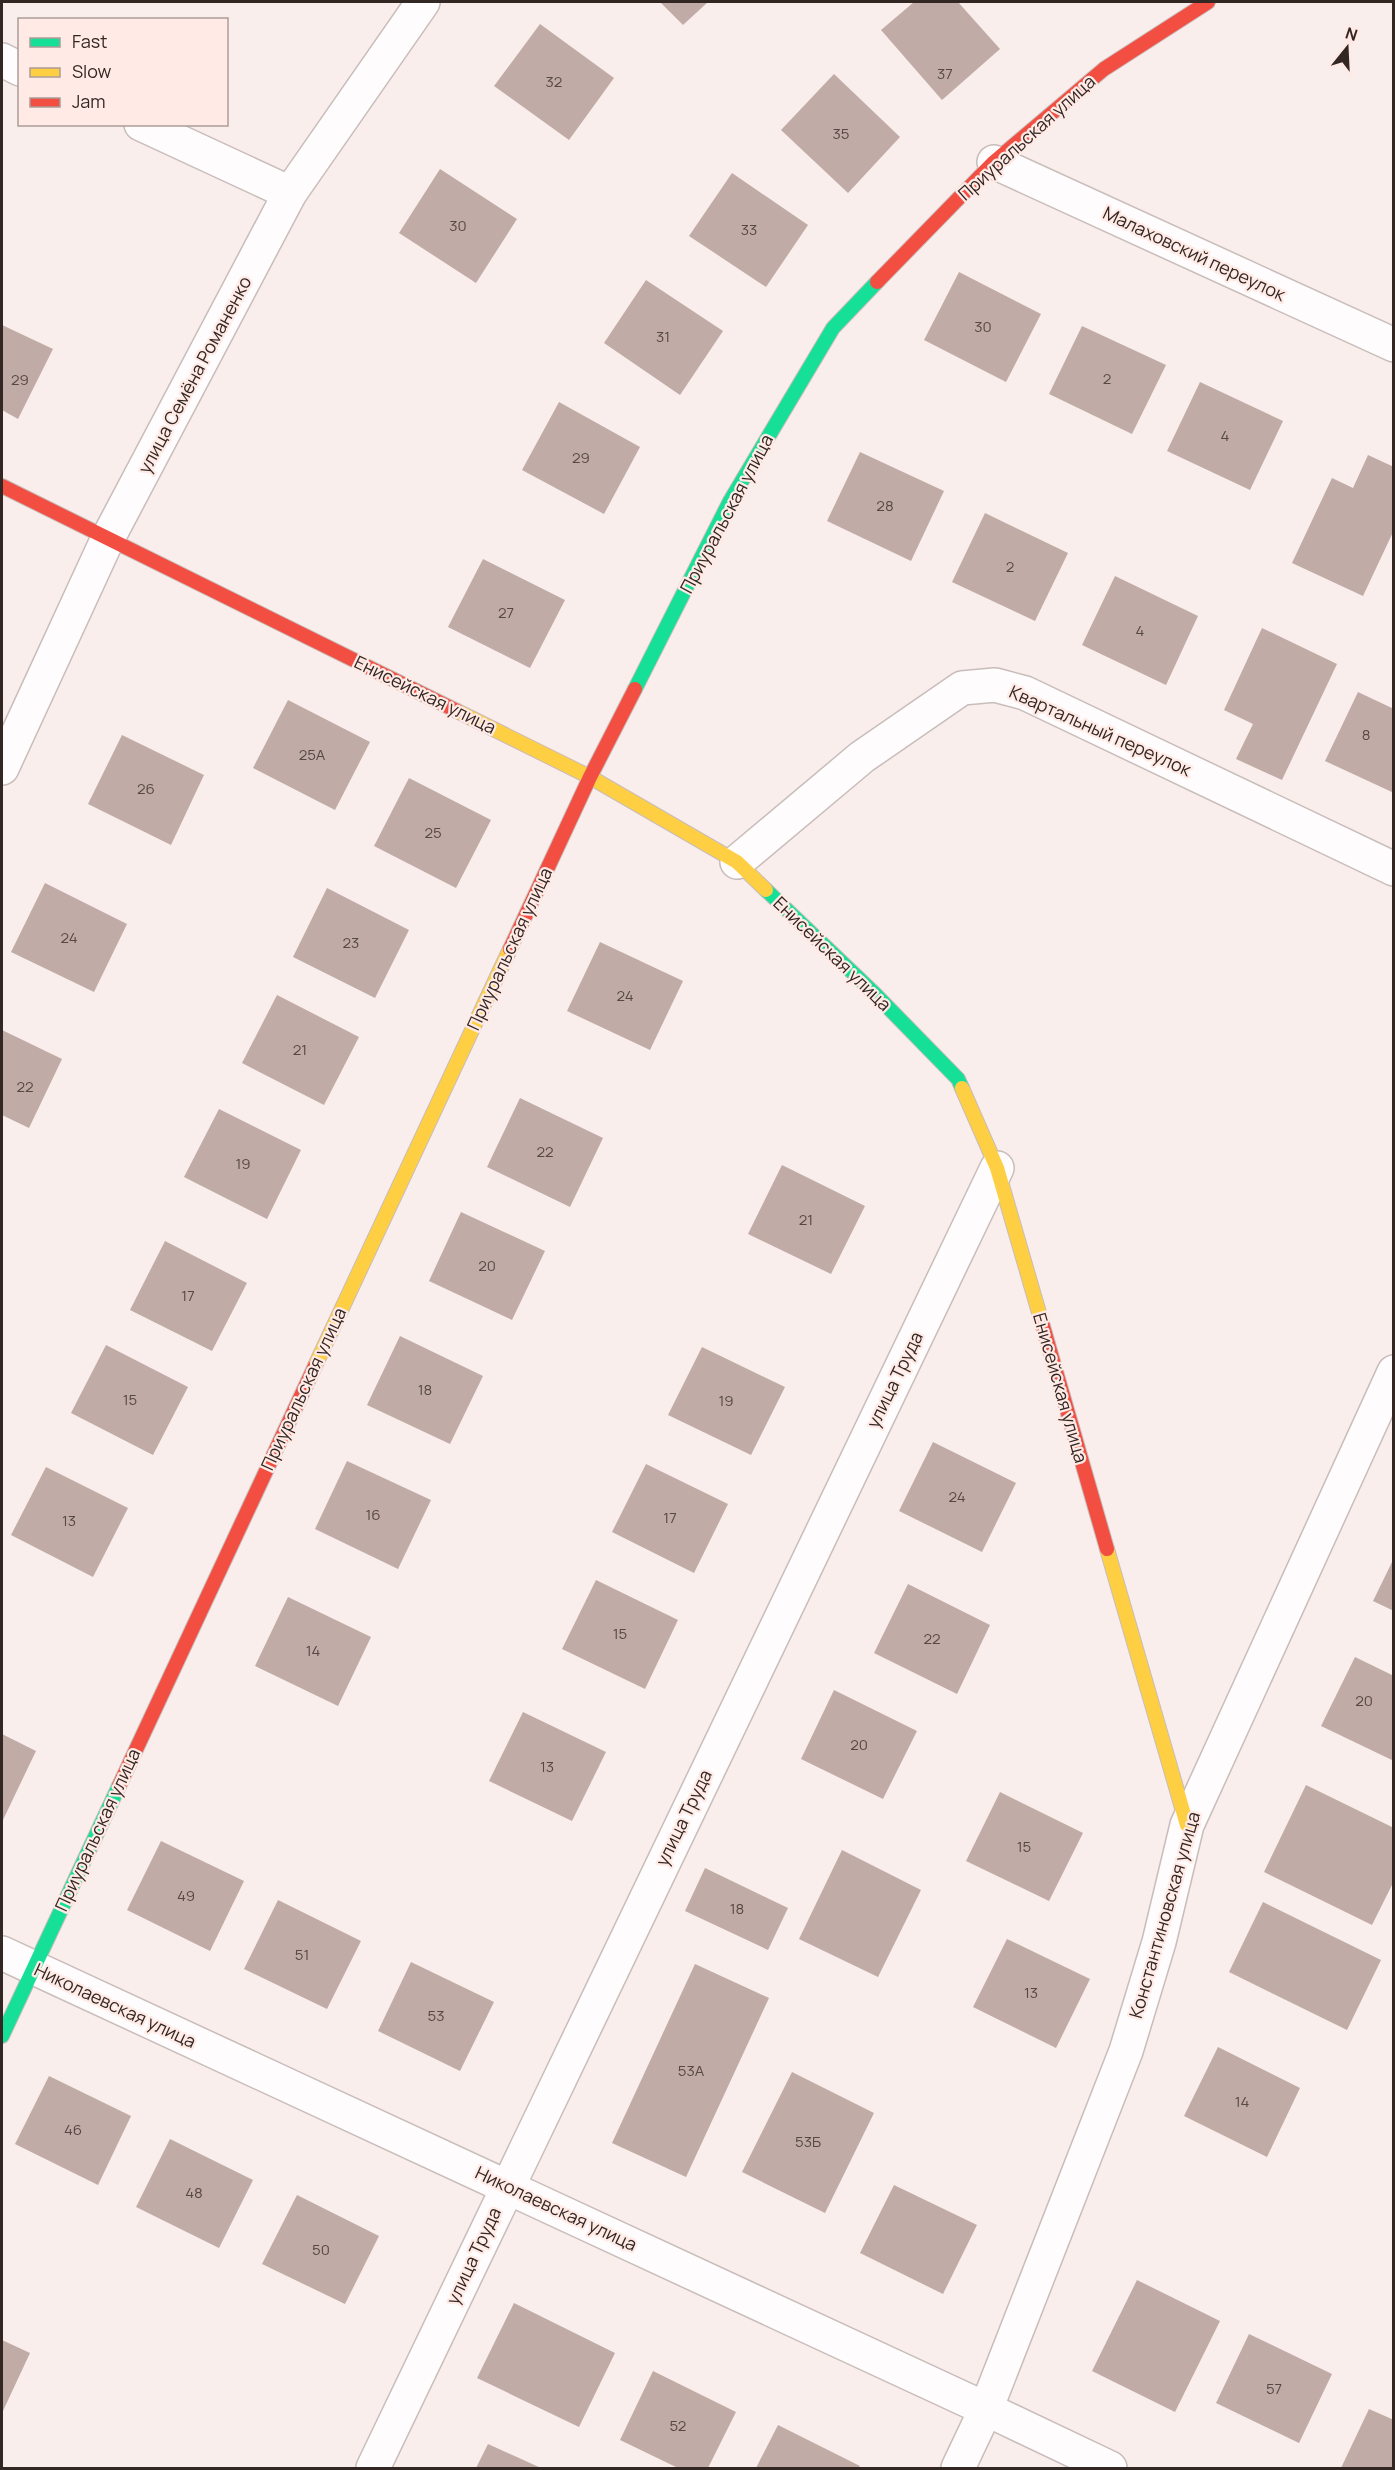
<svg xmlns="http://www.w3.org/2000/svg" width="1395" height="2470" viewBox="0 0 1395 2470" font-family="Manrope,sans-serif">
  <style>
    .building { fill: #c1aba6 }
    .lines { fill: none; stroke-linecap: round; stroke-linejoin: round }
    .street-casing { stroke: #c8bdbb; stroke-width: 36 }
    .fast-casing { stroke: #c8bdbb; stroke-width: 16 }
    .slow-casing { stroke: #c8bdbb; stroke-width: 16 }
    .jam-casing { stroke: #c8bdbb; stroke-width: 16 }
    .street { stroke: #fefcfc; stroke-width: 33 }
    .fast { stroke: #16e098; stroke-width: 14 }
    .slow { stroke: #ffcf43; stroke-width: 14 }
    .jam { stroke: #f24e42; stroke-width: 14 }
    .labels { text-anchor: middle; stroke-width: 4.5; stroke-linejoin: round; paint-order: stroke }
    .number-label { font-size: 15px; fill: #564844 }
    .street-label { font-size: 18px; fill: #332724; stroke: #ffeae5 }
  </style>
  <rect width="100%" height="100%" fill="#f9eeeb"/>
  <g class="building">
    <polygon points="660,2 708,2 683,25"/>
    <polygon points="914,2 958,2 1000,49 942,100 881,30"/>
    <polygon points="540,24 614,78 569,140 494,86"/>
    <polygon points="834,74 900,137 848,193 781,130"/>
    <polygon points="440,169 517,219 476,283 399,233"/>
    <polygon points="732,173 808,225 766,287 689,236"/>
    <polygon points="959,272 1041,314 1006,382 924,340"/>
    <polygon points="646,280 723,331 680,395 604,343"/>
    <polygon points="2,325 53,349 18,419 2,410"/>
    <polygon points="1082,326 1166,365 1132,434 1049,394"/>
    <polygon points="1200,382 1283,421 1250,490 1167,451"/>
    <polygon points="559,402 640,447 604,514 522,470"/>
    <polygon points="860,452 944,491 911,561 827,521"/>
    <polygon points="1368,455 1394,467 1394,530 1363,596 1292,563 1332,478 1353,488"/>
    <polygon points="985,513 1068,553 1035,621 952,582"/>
    <polygon points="483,559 565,600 530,668 448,627"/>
    <polygon points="1115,576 1198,616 1166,685 1082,645"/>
    <polygon points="1262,628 1337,664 1282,780 1236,759 1253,724 1224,710"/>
    <polygon points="1358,692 1394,709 1394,793 1325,761"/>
    <polygon points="288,700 370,742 335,810 253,768"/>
    <polygon points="122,735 204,775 171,845 88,804"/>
    <polygon points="409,778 491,820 456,888 374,846"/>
    <polygon points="45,883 127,924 94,992 11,952"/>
    <polygon points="327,888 409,930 375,998 293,957"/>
    <polygon points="600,942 683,981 650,1050 567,1011"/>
    <polygon points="277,995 359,1037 324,1105 242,1063"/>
    <polygon points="2,1030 62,1059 29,1128 2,1115"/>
    <polygon points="520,1098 603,1138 570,1207 487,1167"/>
    <polygon points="219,1109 301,1150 267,1219 184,1177"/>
    <polygon points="782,1165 865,1206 831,1274 748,1234"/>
    <polygon points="461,1212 545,1251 512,1320 429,1281"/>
    <polygon points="165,1241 247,1283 212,1351 130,1310"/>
    <polygon points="400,1336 483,1376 450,1444 367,1405"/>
    <polygon points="106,1345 188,1387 153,1455 71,1413"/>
    <polygon points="702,1347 785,1387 751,1455 668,1415"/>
    <polygon points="933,1442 1016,1483 982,1552 899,1511"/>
    <polygon points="347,1461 431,1500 398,1569 315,1529"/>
    <polygon points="646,1464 728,1504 694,1573 612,1532"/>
    <polygon points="46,1467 128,1508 93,1577 11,1535"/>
    <polygon points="1394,1558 1394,1611 1373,1601"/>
    <polygon points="596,1580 678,1620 645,1689 562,1649"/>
    <polygon points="908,1584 990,1625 957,1694 874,1653"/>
    <polygon points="288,1597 371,1637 338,1706 255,1666"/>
    <polygon points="1355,1657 1394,1676 1394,1761 1321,1726"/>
    <polygon points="834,1690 917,1731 883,1799 801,1759"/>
    <polygon points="523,1712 606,1752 572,1821 489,1781"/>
    <polygon points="2,1734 36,1751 2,1822"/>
    <polygon points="1306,1785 1394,1828 1394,1881 1372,1925 1264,1872"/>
    <polygon points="1000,1792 1083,1833 1049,1901 966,1861"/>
    <polygon points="161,1841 244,1881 210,1951 127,1910"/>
    <polygon points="842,1850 921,1890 878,1977 799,1939"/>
    <polygon points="705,1868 788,1908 768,1950 685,1911"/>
    <polygon points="278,1900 361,1941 327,2009 244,1969"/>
    <polygon points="1263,1902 1381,1960 1347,2030 1229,1972"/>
    <polygon points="1007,1939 1090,1979 1056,2048 973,2007"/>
    <polygon points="411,1962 494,2002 460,2071 378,2031"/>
    <polygon points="695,1964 769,1998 686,2177 612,2143"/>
    <polygon points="1218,2047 1300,2088 1267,2157 1184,2116"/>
    <polygon points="792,2072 874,2113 825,2213 742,2172"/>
    <polygon points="49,2076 131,2116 98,2185 15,2144"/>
    <polygon points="170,2139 253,2180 219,2248 136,2207"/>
    <polygon points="894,2185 977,2225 943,2294 860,2253"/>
    <polygon points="297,2195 379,2236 345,2304 262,2264"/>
    <polygon points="1137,2280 1220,2321 1175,2412 1092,2371"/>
    <polygon points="514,2303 615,2353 579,2427 477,2378"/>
    <polygon points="1249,2334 1332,2374 1299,2443 1216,2403"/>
    <polygon points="2,2340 30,2353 2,2413"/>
    <polygon points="653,2371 736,2412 708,2468 678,2468 620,2440"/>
    <polygon points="1369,2409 1394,2420 1394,2468 1341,2468"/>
    <polygon points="778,2425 860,2466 858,2468 756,2468"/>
    <polygon points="488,2444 541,2468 476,2468"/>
  </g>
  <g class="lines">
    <defs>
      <g id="street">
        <polyline points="2,60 20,69"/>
        <polyline points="141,124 290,193"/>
        <polyline points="994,162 1394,345"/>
        <polyline points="2,768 108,538 290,193 423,2"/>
        <polyline points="737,862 862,757 962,688 995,685 1025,693 1394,869"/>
        <polyline points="2,1953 986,2409 1110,2468"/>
        <polyline points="373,2468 997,1168"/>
        <polyline points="958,2468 986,2409 1126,2051 1159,1942 1187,1825 1394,1372"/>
      </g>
      <g id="fast">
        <polyline points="635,689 730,501 833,328 877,282"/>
        <polyline points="766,890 874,993 958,1079 962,1088"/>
        <polyline points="2,2036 119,1786"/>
      </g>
      <g id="slow">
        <polyline points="457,711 590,777 737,862 766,890"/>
        <polyline points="962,1088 997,1168 1042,1323"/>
        <polyline points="315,1366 510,949"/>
        <polyline points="1107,1549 1187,1825"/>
      </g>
      <g id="jam">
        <polyline points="877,282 994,162 1104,69 1208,2"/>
        <polyline points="2,486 457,711"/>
        <polyline points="510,949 590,777 635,689"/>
        <polyline points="1042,1323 1107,1549"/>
        <polyline points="119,1786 315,1366"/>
      </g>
    </defs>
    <use href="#street" class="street-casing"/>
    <use href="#fast" class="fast-casing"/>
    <use href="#slow" class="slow-casing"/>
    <use href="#jam" class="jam-casing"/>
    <use href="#street" class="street"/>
    <use href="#fast" class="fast"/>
    <use href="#slow" class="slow"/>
    <use href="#jam" class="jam"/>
  </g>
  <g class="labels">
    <g class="number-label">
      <text x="945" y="79">37</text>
      <text x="554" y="87">32</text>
      <text x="841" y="139">35</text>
      <text x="458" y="231">30</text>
      <text x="749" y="235">33</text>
      <text x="983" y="332">30</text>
      <text x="663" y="342">31</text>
      <text x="1107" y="384">2</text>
      <text x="20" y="385">29</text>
      <text x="1225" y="441">4</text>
      <text x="581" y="463">29</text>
      <text x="885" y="511">28</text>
      <text x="1010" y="572">2</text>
      <text x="506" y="618">27</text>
      <text x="1140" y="636">4</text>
      <text x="1366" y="740">8</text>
      <text x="312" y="760">25А</text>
      <text x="146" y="794">26</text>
      <text x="433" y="838">25</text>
      <text x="69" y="943">24</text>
      <text x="351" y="948">23</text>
      <text x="625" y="1001">24</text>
      <text x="300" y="1055">21</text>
      <text x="25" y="1092">22</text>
      <text x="545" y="1157">22</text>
      <text x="243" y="1169">19</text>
      <text x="806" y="1225">21</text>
      <text x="487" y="1271">20</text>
      <text x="188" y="1301">17</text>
      <text x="425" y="1395">18</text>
      <text x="130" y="1405">15</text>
      <text x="726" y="1406">19</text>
      <text x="957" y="1502">24</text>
      <text x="373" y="1520">16</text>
      <text x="670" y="1523">17</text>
      <text x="69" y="1526">13</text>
      <text x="620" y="1639">15</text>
      <text x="932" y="1644">22</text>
      <text x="313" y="1656">14</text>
      <text x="1364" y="1706">20</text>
      <text x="859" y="1750">20</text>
      <text x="547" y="1772">13</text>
      <text x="1024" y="1852">15</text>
      <text x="186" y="1901">49</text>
      <text x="737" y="1914">18</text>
      <text x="302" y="1960">51</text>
      <text x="1031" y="1998">13</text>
      <text x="436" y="2021">53</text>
      <text x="691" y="2076">53А</text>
      <text x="1242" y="2107">14</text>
      <text x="73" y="2135">46</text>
      <text x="808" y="2147">53Б</text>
      <text x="194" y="2198">48</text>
      <text x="321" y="2255">50</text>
      <text x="1274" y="2394">57</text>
      <text x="678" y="2431">52</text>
    </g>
    <g class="street-label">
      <text transform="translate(1027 138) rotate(-42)" y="6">Приуральская улица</text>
      <text transform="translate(1194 254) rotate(25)" y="6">Малаховский переулок</text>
      <text transform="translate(195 375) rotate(-62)" y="6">улица Семёна Романенко</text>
      <text transform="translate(727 514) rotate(-62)" y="6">Приуральская улица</text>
      <text transform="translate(425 695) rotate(26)" y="6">Енисейская улица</text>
      <text transform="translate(1100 731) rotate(24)" y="6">Квартальный переулок</text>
      <text transform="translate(510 949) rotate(-65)" y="6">Приуральская улица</text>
      <text transform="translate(832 954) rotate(44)" y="6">Енисейская улица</text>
      <text transform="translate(895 1380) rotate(-64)" y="6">улица Труда</text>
      <text transform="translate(1060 1388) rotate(74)" y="6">Енисейская улица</text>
      <text transform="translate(304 1389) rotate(-65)" y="6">Приуральская улица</text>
      <text transform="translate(684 1818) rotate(-64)" y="6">улица Труда</text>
      <text transform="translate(98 1830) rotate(-65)" y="6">Приуральская улица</text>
      <text transform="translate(1165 1915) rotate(-74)" y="6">Константиновская улица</text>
      <text transform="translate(115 2006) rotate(25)" y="6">Николаевская улица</text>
      <text transform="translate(556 2209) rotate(25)" y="6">Николаевская улица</text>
      <text transform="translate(474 2256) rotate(-65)" y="6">улица Труда</text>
    </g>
  </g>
  <rect width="1395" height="2470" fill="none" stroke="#332724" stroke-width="6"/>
  <rect x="18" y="18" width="210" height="108" fill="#ffeae5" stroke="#ad9c98" stroke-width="1.5"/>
  <rect x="30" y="38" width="30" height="9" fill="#16e098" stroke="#ad9c98" stroke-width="1.5"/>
  <text x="72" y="48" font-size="18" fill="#332724">Fast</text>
  <rect x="30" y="68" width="30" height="9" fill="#ffcf43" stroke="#ad9c98" stroke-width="1.5"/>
  <text x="72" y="78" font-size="18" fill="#332724">Slow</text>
  <rect x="30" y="98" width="30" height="9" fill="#f24e42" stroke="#ad9c98" stroke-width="1.5"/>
  <text x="72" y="108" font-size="18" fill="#332724">Jam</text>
  <g transform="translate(1347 48) rotate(18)" stroke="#ffeae5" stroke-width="4.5" paint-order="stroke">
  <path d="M0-4.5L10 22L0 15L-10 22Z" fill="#332724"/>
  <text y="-9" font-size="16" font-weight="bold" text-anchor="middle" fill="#332724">N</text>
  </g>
</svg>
